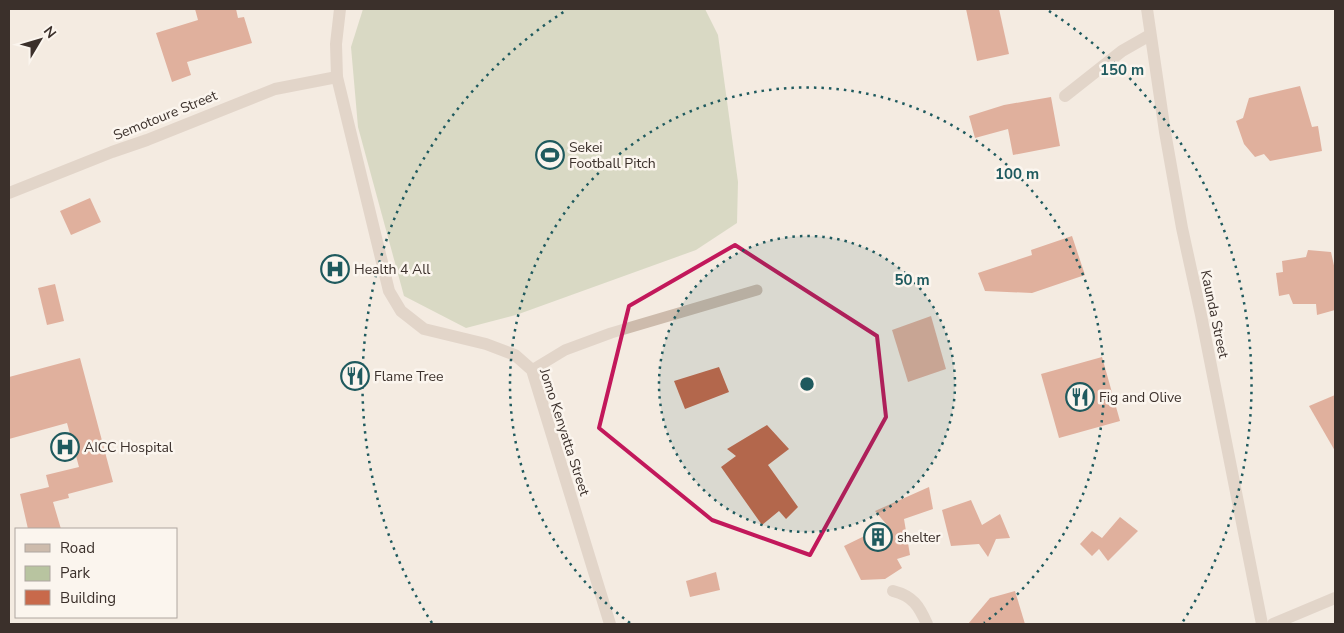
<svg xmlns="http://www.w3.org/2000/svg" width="1344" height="633" viewBox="0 0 1344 633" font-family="'Nunito Sans',sans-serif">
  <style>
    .green { fill: #b8c4a0 }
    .building { fill: #c8694b }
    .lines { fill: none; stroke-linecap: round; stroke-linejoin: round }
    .service { stroke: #cdbbac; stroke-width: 11 }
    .minor { stroke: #cdbbac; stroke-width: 12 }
    .marked { fill: none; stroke: #c2185b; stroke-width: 4; stroke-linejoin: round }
    .ring { fill: none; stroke: #1f5a5e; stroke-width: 2.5; stroke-dasharray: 2.5 5 }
    .labels { text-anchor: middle; stroke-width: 5; stroke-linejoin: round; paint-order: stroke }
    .street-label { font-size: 14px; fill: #3b302b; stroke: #fbf5ee }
    .poi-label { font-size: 14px; fill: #3b302b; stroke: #fbf5ee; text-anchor: start }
    .centre { fill: #1f5a5e; stroke: #fbf5ee; stroke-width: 2.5 }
    .ring-label { font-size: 15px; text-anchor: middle; font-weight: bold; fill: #1f5a5e; stroke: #fbf5ee; stroke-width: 5; stroke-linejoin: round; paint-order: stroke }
  </style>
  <rect width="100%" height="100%" fill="#f4ebe1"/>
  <polygon class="green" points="363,9 705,9 718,35 738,182 737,223 696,250 516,315 466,328 404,296 358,127 351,47"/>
  <g class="building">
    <polygon points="195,9 236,9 238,18 244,17 252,43 187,62 191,75 172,82 156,33 198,20"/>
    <polygon points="966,9 999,9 1009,54 977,61"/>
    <polygon points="1300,86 1312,127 1318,126 1322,151 1270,161 1264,154 1255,157 1244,144 1236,121 1243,118 1249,98"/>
    <polygon points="1051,97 1060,146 1013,155 1008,129 975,138 969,116 1004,105"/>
    <polygon points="90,198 101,222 71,235 60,211"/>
    <polygon points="1072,236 1085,275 1032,293 985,291 978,273 1032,255 1031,250"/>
    <polygon points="1308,250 1331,252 1335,270 1335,310 1317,315 1316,304 1293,304 1289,294 1279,296 1276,273 1283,272 1282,261 1306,257"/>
    <polygon points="55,284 64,321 47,325 38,288"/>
    <polygon points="931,316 946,369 908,382 892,330"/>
    <polygon points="1102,357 1120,421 1059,438 1041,374"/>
    <polygon points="80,358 113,482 68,494 69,498 53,502 61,529 28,529 20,494 49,487 46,475 79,467 67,423 9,439 9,377"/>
    <polygon points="719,367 729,392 685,409 674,381"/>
    <polygon points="1335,395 1335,451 1309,406"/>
    <polygon points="767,425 789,449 768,465 798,507 786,519 779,511 762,525 721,467 736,456 727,449"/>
    <polygon points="929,487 933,509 904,519 910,555 897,559 902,568 885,579 861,580 844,546 887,525 875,511"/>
    <polygon points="971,500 982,525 1000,514 1010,538 996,539 988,557 979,544 951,546 942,510"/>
    <polygon points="1120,517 1138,531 1108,561 1099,549 1092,556 1080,544 1092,531 1102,538"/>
    <polygon points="716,572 720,590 690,597 686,581"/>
    <polygon points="1015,591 1025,624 968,624 990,598"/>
  </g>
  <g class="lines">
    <polyline class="service" points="532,370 565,350 611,333 757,290"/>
    <g class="minor">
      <polyline points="340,9 336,44 337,77 389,291 401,311 424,329 486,344 515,355 532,370 610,624"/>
      <polyline points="1147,9 1165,132 1182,228 1201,315 1262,624"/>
      <polyline points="1065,96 1122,51 1150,35"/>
      <polyline points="9,193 112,152 147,140 275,89 337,77"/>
      <path d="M 893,591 C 913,596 919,606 927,624"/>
      <polyline points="1273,624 1335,598"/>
    </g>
  </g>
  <path d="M0 0H1344V633H0ZM 735,245 L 877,336 L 886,417 L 810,555 L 712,520 L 599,428 L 629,306 Z" fill="#f4ebe1" fill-opacity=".55" fill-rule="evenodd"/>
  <path class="marked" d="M 735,245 L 877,336 L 886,417 L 810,555 L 712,520 L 599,428 L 629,306 Z"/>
  <circle cx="807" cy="384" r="148" fill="#1f5a5e" fill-opacity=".12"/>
  <g class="ring">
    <circle cx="807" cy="384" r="148"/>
    <path d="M630 623A297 297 0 1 1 984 623"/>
    <path d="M432 623A445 445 0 0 1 565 11M1049 11A445 445 0 0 1 1182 623"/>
  </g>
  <defs>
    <symbol id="stadium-ring" viewBox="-11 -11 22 22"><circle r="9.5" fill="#fbf5ee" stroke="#1f5a5e" stroke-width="1.5"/><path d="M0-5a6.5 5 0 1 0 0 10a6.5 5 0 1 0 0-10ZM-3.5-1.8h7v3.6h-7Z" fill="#1f5a5e"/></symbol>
    <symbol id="hospital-ring" viewBox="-11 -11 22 22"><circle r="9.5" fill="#fbf5ee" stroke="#1f5a5e" stroke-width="1.5"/><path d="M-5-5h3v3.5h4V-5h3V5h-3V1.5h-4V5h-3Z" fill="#1f5a5e"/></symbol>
    <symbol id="restaurant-ring" viewBox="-11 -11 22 22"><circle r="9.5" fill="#fbf5ee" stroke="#1f5a5e" stroke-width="1.5"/><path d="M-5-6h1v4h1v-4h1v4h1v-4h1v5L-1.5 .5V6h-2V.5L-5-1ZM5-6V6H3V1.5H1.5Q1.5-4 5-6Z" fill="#1f5a5e"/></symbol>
    <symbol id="building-ring" viewBox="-11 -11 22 22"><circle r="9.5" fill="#fbf5ee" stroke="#1f5a5e" stroke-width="1.5"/><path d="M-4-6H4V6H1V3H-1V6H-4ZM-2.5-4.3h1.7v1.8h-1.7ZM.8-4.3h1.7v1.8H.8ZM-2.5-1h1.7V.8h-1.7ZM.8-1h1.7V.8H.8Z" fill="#1f5a5e"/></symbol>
  </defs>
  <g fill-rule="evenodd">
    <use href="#stadium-ring" x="534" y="139" width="32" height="32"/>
    <use href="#hospital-ring" x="319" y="253" width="32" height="32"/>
    <use href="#restaurant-ring" x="339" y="360" width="32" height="32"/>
    <use href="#restaurant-ring" x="1064" y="381" width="32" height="32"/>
    <use href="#hospital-ring" x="49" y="431" width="32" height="32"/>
    <use href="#building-ring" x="862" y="521" width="32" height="32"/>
  </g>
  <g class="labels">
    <g class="street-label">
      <text transform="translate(165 115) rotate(-22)" y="5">Semotoure Street</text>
      <text transform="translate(1215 314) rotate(78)" y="5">Kaunda Street</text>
      <text transform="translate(565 432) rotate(72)" y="5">Jomo Kenyatta Street</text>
    </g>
    <g class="poi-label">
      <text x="569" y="152">Sekei<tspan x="569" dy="16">Football Pitch</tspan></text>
      <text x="354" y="274">Health 4 All</text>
      <text x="374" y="381">Flame Tree</text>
      <text x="1099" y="402">Fig and Olive</text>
      <text x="84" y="452">AICC Hospital</text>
      <text x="897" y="542">shelter</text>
    </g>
  </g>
  <circle cx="807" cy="384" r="8" class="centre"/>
  <g class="ring-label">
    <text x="1122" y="75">150 m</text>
    <text x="1017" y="179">100 m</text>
    <text x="912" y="285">50 m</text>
  </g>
  <rect width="1344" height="633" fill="none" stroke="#3b302b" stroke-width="20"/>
  <rect x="15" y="528" width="162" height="90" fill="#fbf5ee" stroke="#aea6a0"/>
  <rect x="25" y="544" width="25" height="8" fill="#cdbbac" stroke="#aea6a0"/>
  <text x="60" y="553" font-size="15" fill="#3b302b">Road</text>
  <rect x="25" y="566" width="25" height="15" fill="#b8c4a0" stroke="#aea6a0"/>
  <text x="60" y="578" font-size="15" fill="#3b302b">Park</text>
  <rect x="25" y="590" width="25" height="15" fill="#c8694b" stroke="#aea6a0"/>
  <text x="60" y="603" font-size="15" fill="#3b302b">Building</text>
  <g transform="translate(40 40) rotate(52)" stroke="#fbf5ee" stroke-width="4" paint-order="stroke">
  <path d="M0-4L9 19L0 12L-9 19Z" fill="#3b302b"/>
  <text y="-8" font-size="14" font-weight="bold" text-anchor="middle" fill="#3b302b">N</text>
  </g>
</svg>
